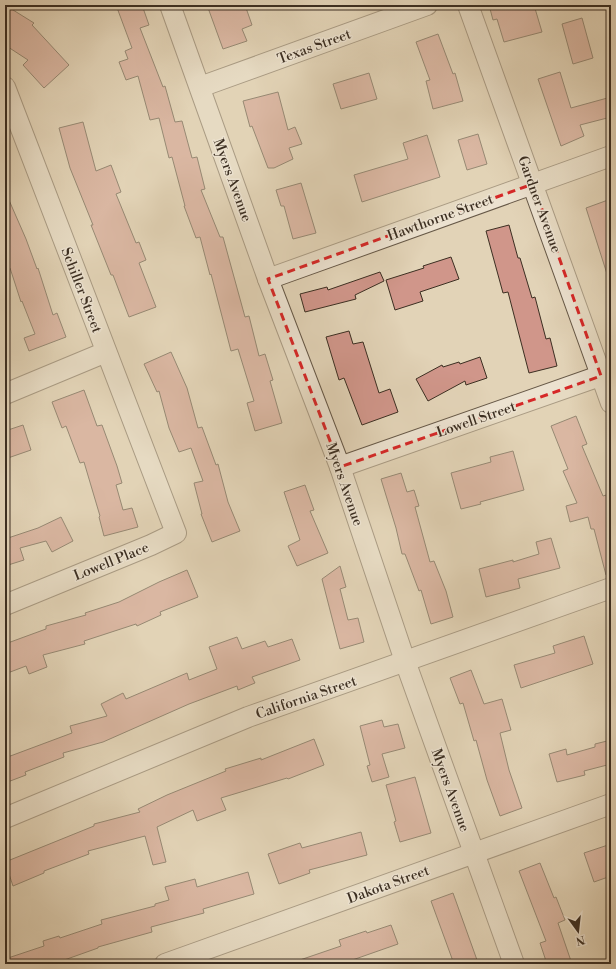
<svg xmlns="http://www.w3.org/2000/svg" width="616" height="969" viewBox="0 0 616 969" font-family="'Libre Bodoni',serif">
  <style>
    .building { fill: #d0968a; stroke: #3c2f22 }
    .lines { fill: none; stroke-linecap: round; stroke-linejoin: round }
    .minor-casing { stroke: #665847; stroke-width: 22 }
    .minor { stroke: #ece2d0; stroke-width: 20 }
    .marked { fill: none; stroke: #d62828; stroke-width: 3; stroke-dasharray: 8 5; stroke-linejoin: round }
    .labels { text-anchor: middle; stroke-width: 3; stroke-linejoin: round; paint-order: stroke }
    .street-label { font-size: 14px; fill: #3c2f22; stroke: #ece2d0 }
  </style>
  <rect width="100%" height="100%" fill="#e2d3b7"/>
  <filter id="stains"><feTurbulence type="fractalNoise" baseFrequency=".005" numOctaves="4"/><feColorMatrix values="0 0 0 0 .2 0 0 0 0 .09 0 0 0 0 .02 0 0 0 .5 -.17"/></filter>
  <radialGradient id="worn" r=".72"><stop offset=".6" stop-color="#630" stop-opacity="0"/><stop offset="1" stop-color="#630" stop-opacity=".3"/></radialGradient>
  <g class="building">
    <polygon points="5,5 34,23 32,25 69,65 44,88 23,65 28,60 5,45"/>
    <polygon points="116,5 142,5 149,25 140,28 163,87 165,86 175,122 182,121 192,158 197,157 205,189 201,190 220,237 223,237 245,317 249,316 259,356 265,354 273,380 270,381 282,423 255,431 247,403 254,401 238,349 231,351 211,274 210,275 200,237 196,238 184,206 185,206 172,157 169,158 159,118 150,120 138,76 126,80 119,62 128,59 125,51 132,48"/>
    <polygon points="207,5 245,5 252,25 242,29 247,41 223,49"/>
    <polygon points="489,5 534,5 542,32 504,42 497,19 493,20"/>
    <polygon points="582,18 593,58 573,64 562,24"/>
    <polygon points="438,34 453,74 455,73 463,101 433,109 426,81 430,80 416,42"/>
    <polygon points="560,72 571,108 611,97 611,117 580,125 584,136 561,146 538,79"/>
    <polygon points="369,73 377,99 341,109 333,84"/>
    <polygon points="278,92 288,130 295,127 302,144 289,148 293,159 274,168 268,168 252,126 250,127 243,101"/>
    <polygon points="83,122 96,171 111,165 121,192 116,194 136,243 139,242 146,260 139,263 156,307 129,317 113,275 111,275 91,225 93,225 70,168 59,128"/>
    <polygon points="478,134 487,164 467,170 458,140"/>
    <polygon points="427,135 440,177 362,202 354,175 408,159 403,143"/>
    <polygon points="301,183 316,233 293,239 284,206 281,206 276,190"/>
    <polygon points="5,191 26,239 37,269 38,268 53,315 57,313 66,337 29,351 24,338 35,334 22,301 21,302 10,268 5,270"/>
    <polygon points="608,200 611,209 611,277 608,277 586,208"/>
    <polygon points="509,225 518,258 520,258 532,298 535,297 546,339 550,338 557,366 529,373 508,292 503,293 486,231"/>
    <polygon points="451,257 459,279 420,292 423,301 395,310 386,280 424,268 423,266"/>
    <polygon points="380,272 384,281 355,295 356,299 305,312 300,294 327,287 328,290"/>
    <polygon points="349,331 353,344 363,342 379,393 390,389 398,412 362,425 344,378 339,380 326,337"/>
    <polygon points="171,352 187,388 198,428 202,427 216,465 218,464 228,502 240,531 212,542 201,514 202,514 194,483 203,481 191,448 179,452 169,428 159,391 157,392 144,364"/>
    <polygon points="480,357 487,378 466,385 465,381 428,401 416,379 442,365 443,367 459,362 460,364"/>
    <polygon points="84,390 97,426 102,425 117,466 122,483 116,485 123,510 132,508 138,527 104,536 99,517 100,516 84,462 80,463 66,426 62,428 52,402"/>
    <polygon points="576,416 587,444 582,446 603,496 606,495 611,515 611,575 606,575 594,529 591,529 588,517 570,522 566,506 577,503 563,471 568,469 551,426"/>
    <polygon points="23,425 31,450 5,459 5,431"/>
    <polygon points="513,451 524,490 480,502 481,504 461,509 451,473 491,462 490,457"/>
    <polygon points="401,473 407,492 414,490 419,506 415,507 430,562 434,561 446,591 453,617 431,624 421,590 419,591 405,554 402,554 396,528 381,479"/>
    <polygon points="305,485 314,510 310,511 328,553 297,566 288,546 300,540 284,492"/>
    <polygon points="61,517 73,541 52,552 46,541 20,548 24,560 5,566 5,539 38,528"/>
    <polygon points="551,538 560,568 518,579 520,588 486,597 479,569 513,560 513,562 539,554 536,542"/>
    <polygon points="340,566 346,587 340,589 348,620 358,618 364,642 340,649 322,579"/>
    <polygon points="187,570 198,597 160,612 161,615 137,626 136,624 84,641 85,644 43,655 47,667 29,674 26,666 5,674 5,644 46,629 46,626 86,615 85,613 119,602 159,582"/>
    <polygon points="584,636 593,664 521,688 514,665 555,653 553,646"/>
    <polygon points="237,637 242,649 265,641 268,647 292,639 300,660 252,677 255,683 238,690 237,686 189,704 103,742 63,753 64,757 25,772 26,775 5,783 5,758 72,733 70,726 107,716 101,704 123,693 126,699 187,673 189,680 217,669 209,647"/>
    <polygon points="471,670 484,704 502,699 511,730 500,733 509,770 522,808 500,816 487,780 476,740 474,741 463,703 460,704 450,678"/>
    <polygon points="382,720 384,727 398,724 405,748 382,754 389,777 372,782 367,766 370,765 360,726"/>
    <polygon points="314,739 324,765 288,779 287,778 221,798 226,810 197,821 193,810 157,827 166,862 153,865 145,836 88,851 89,854 44,871 44,873 13,886 5,862 94,826 94,824 140,812 138,809 167,795 226,771 225,769 261,758 261,760"/>
    <polygon points="611,740 611,764 584,771 585,775 557,782 549,754 566,749 567,755 595,747 595,744"/>
    <polygon points="415,777 431,833 400,842 394,822 396,821 386,785"/>
    <polygon points="361,832 367,855 309,870 310,873 279,884 268,854 300,843 302,848"/>
    <polygon points="611,844 611,876 594,882 584,853"/>
    <polygon points="540,863 554,898 556,897 565,920 558,923 572,964 547,964 540,943 546,941 519,871"/>
    <polygon points="248,872 254,894 203,909 204,913 151,927 152,932 98,947 98,948 53,964 5,964 5,959 44,946 43,941 59,936 60,938 102,924 101,920 155,906 155,904 169,900 165,887 195,879 197,887"/>
    <polygon points="453,893 477,960 465,964 454,964 431,901"/>
    <polygon points="391,925 398,944 341,964 295,964 294,962 341,946 339,940 366,931 367,933"/>
  </g>
  <g class="lines">
    <defs>
      <g id="minor">
        <polyline points="170,5 268,279 340,467 405,661 514,964"/>
        <polyline points="468,5 611,403"/>
        <polyline points="5,87 176,533 151,545 5,605"/>
        <polyline points="200,87 427,5"/>
        <polyline points="268,279 611,156"/>
        <polyline points="5,394 106,352"/>
        <polyline points="340,467 611,372"/>
        <polyline points="5,818 248,717 611,588"/>
        <polyline points="165,964 611,804"/>
      </g>
    </defs>
    <use href="#minor" class="minor-casing"/>
    <use href="#minor" class="minor"/>
  </g>
  <path d="M0 0H616V969H0ZM 533,184 L 601,376 L 340,467 L 268,279 Z" fill="#e2d3b7" fill-opacity=".55" fill-rule="evenodd"/>
  <path class="marked" d="M 533,184 L 601,376 L 340,467 L 268,279 Z"/>
  <g class="labels">
    <g class="street-label">
      <text transform="translate(314 46) rotate(-20)" y="5">Texas Street</text>
      <text transform="translate(233 180) rotate(70)" y="5">Myers Avenue</text>
      <text transform="translate(540 204) rotate(70)" y="5">Gardner Avenue</text>
      <text transform="translate(440 217) rotate(-20)" y="5">Hawthorne Street</text>
      <text transform="translate(82 290) rotate(69)" y="5">Schiller Street</text>
      <text transform="translate(476 419) rotate(-19)" y="5">Lowell Street</text>
      <text transform="translate(345 484) rotate(71)" y="5">Myers Avenue</text>
      <text transform="translate(111 561) rotate(-22)" y="5">Lowell Place</text>
      <text transform="translate(306 697) rotate(-19)" y="5">California Street</text>
      <text transform="translate(451 790) rotate(70)" y="5">Myers Avenue</text>
      <text transform="translate(388 884) rotate(-20)" y="5">Dakota Street</text>
    </g>
  </g>
  <rect width="616" height="969" fill="none" stroke="#e2d3b7" stroke-width="20"/>
  <rect x="6" y="6" width="604" height="957" fill="none" stroke="#3c2f22" stroke-width="2"/>
  <rect x="10" y="10" width="596" height="949" fill="none" stroke="#3c2f22"/>
  <g transform="translate(578 931) rotate(165)" stroke="#ece2d0" stroke-width="3" paint-order="stroke">
  <path d="M0-3L7 15L0 10L-7 15Z" fill="#3c2f22"/>
  <text y="-6" font-size="11" font-weight="bold" text-anchor="middle" fill="#3c2f22">N</text>
  </g>
  <rect width="100%" height="100%" filter="url(#stains)"/>
  <rect width="100%" height="100%" fill="url(#worn)"/>
</svg>
